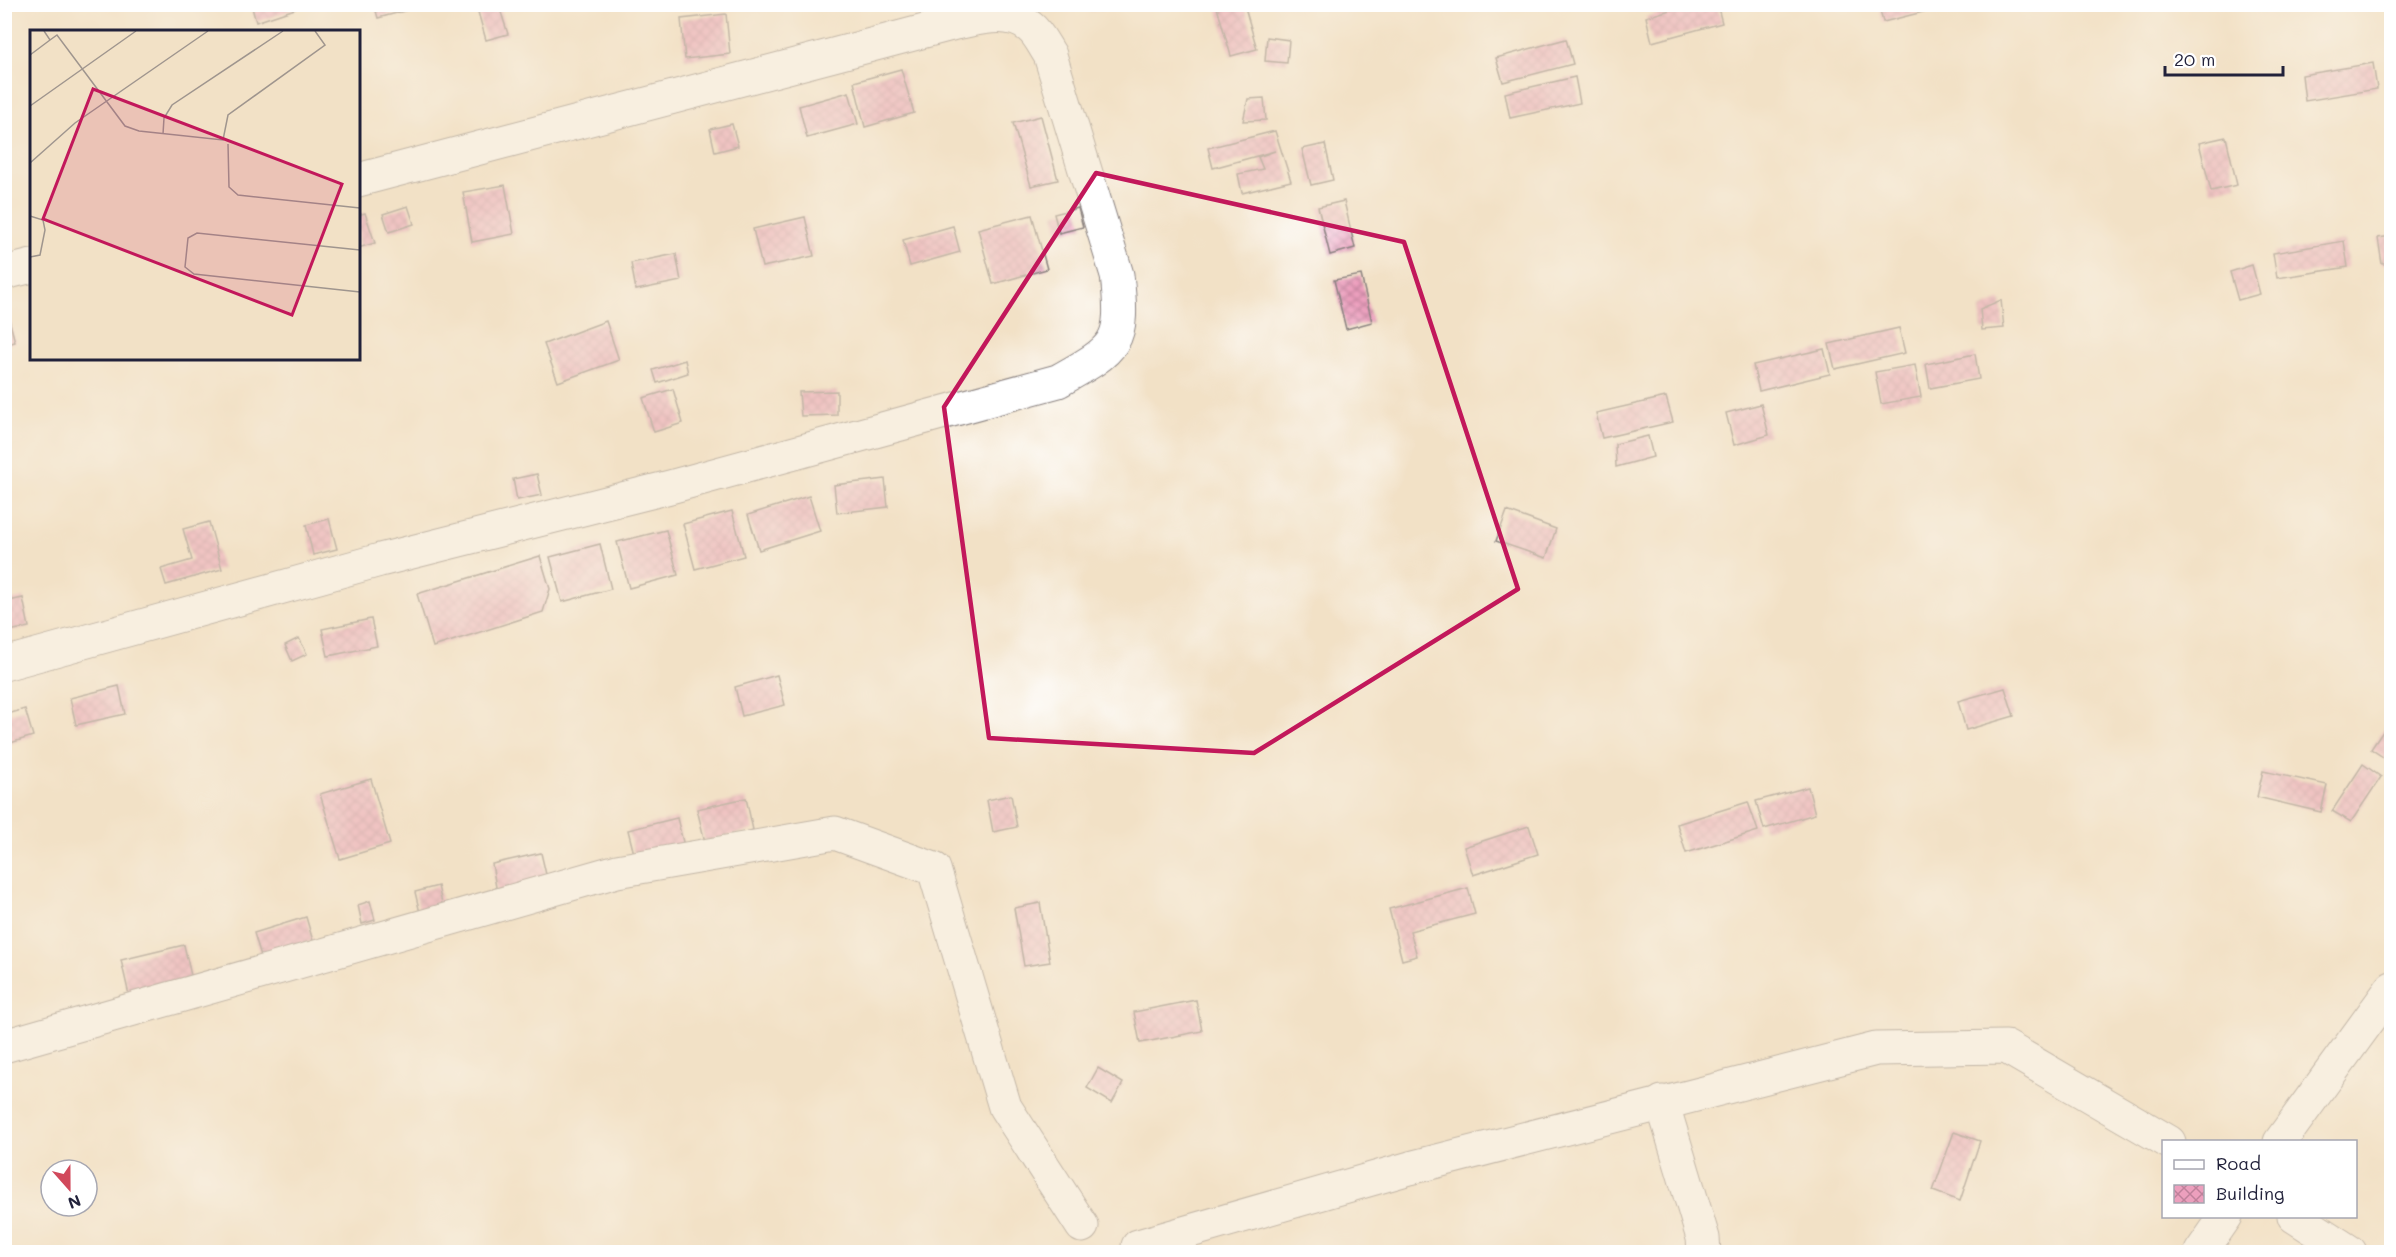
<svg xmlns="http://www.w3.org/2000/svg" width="2396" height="1257" viewBox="0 0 2396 1257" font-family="Mali,sans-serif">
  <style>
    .building { fill: url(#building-cross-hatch) }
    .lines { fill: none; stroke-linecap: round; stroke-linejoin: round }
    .minor-casing { stroke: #8a8280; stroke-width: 35 }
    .minor { stroke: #fff; stroke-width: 33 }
    .marked { fill: none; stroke: #c2185b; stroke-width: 4.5; stroke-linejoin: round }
    .inset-road { fill: none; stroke: #9f958e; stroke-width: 1.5 }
    .view { fill: #c2185b; fill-opacity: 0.15; stroke: #c2185b; stroke-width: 3 }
    .inset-edge { fill: none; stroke: #22223b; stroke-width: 3 }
  </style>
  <defs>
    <pattern id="building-cross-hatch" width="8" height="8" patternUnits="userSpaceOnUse" patternTransform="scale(1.5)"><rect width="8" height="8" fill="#ec9fbd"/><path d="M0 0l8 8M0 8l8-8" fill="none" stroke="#bf819b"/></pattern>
  </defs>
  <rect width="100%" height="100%" fill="#fff"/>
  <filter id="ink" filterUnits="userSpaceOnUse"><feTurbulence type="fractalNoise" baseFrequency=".0167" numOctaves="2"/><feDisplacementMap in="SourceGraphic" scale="12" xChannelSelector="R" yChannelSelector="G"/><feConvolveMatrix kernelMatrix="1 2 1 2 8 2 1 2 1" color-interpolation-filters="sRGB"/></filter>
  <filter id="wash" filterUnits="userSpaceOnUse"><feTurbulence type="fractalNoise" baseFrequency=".008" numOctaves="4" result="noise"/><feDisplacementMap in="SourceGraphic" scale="24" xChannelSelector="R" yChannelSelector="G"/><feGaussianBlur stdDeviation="1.35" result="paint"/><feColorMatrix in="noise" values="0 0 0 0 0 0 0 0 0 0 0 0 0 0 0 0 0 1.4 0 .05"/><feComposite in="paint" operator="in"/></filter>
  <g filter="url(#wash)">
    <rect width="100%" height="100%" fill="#f2e1c6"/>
    <g id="blocks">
      <g class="building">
        <polygon points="251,4 293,4 295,9 256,22"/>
        <polygon points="374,4 427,4 427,5 378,18"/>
        <polygon points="1087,4 1108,4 1108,9 1088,11"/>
        <polygon points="1216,4 1244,4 1257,49 1231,56"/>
        <polygon points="1691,4 1717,4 1722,23 1652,42 1646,17"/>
        <polygon points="1878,4 1930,4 1931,10 1883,22"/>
        <polygon points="499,6 508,34 486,40 478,12"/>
        <polygon points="726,14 730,54 685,59 681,19"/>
        <polygon points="1267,37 1289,40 1287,63 1265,61"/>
        <polygon points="1566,39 1573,64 1503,82 1496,58"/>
        <polygon points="2373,63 2377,89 2305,101 2302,75"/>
        <polygon points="901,69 914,113 865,127 854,82"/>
        <polygon points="1575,77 1580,103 1510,118 1505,93"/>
        <polygon points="849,92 858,124 807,138 799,106"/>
        <polygon points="1264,98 1266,120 1243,121 1248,99"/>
        <polygon points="1041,116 1058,180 1031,186 1013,123"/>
        <polygon points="732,124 738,146 715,152 710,129"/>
        <polygon points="1275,131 1291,181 1242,193 1238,174 1263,169 1258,157 1275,151 1213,168 1208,148"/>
        <polygon points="2226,137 2237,185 2211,191 2199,143"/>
        <polygon points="1325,144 1333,180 1311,185 1302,149"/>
        <polygon points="505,185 514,234 472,242 463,192"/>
        <polygon points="1344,201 1355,248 1330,255 1318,207"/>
        <polygon points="408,206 414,224 389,232 383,214"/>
        <polygon points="1078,208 1083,227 1059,233 1054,214"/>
        <polygon points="365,213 375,243 358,248 358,215"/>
        <polygon points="1032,215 1047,269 993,284 978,229"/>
        <polygon points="805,217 814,256 762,267 753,229"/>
        <polygon points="953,226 960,252 910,266 903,240"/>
        <polygon points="2392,236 2392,263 2382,264 2378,238"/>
        <polygon points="2344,241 2348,267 2277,278 2273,253"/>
        <polygon points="676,254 681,281 636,290 631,263"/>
        <polygon points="2252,265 2260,294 2238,300 2230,272"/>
        <polygon points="1361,275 1372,322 1346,329 1334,280"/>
        <polygon points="2001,300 2004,328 1982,330 1980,309"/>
        <polygon points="9,319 15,342 4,345 4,320"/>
        <polygon points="606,321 619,360 558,382 544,344"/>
        <polygon points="1899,328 1905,353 1835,369 1829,344"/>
        <polygon points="1824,349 1830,374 1759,391 1753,365"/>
        <polygon points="1975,354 1979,379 1930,388 1926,364"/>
        <polygon points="685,360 688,373 657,383 653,370"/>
        <polygon points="1915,365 1921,397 1881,404 1875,372"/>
        <polygon points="673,389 683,423 654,432 643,398"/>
        <polygon points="837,391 837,415 801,416 799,392"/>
        <polygon points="1666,397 1673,422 1602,438 1596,413"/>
        <polygon points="1761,404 1769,435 1734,445 1726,413"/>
        <polygon points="1648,436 1653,457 1616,467 1615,444"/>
        <polygon points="537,474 542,495 517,500 513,479"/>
        <polygon points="885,479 888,507 837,513 834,485"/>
        <polygon points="809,496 820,531 759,550 748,515"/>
        <polygon points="732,511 744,556 695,569 683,524"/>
        <polygon points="1507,511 1556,529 1546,558 1496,541"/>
        <polygon points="329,519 337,549 313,555 306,525"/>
        <polygon points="209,522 222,569 166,585 161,569 192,560 183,529"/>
        <polygon points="666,530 678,575 629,588 617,542"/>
        <polygon points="600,544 611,589 562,602 550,557"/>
        <polygon points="540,556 550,589 543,612 433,647 417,594"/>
        <polygon points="23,598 29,627 4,632 4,602"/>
        <polygon points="371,619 377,646 328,656 322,629"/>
        <polygon points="299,638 307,654 292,661 285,645"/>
        <polygon points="777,675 785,705 742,716 735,687"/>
        <polygon points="119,686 125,714 76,725 70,698"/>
        <polygon points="2005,688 2014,716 1966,730 1958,701"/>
        <polygon points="25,709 33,736 4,745 4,715"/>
        <polygon points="2392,718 2392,757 2389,761 2371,749"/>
        <polygon points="2363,764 2381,777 2351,822 2332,811"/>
        <polygon points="2263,771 2327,785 2321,812 2257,797"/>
        <polygon points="371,779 390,844 340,859 320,794"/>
        <polygon points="1808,787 1815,814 1764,829 1756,801"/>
        <polygon points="1011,795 1017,827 993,832 987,800"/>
        <polygon points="746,798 753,830 705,842 697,809"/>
        <polygon points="1748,802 1758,831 1686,853 1677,824"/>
        <polygon points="677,818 685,850 636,862 628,830"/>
        <polygon points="1529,826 1538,854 1473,875 1464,847"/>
        <polygon points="541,853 548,883 497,893 492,864"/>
        <polygon points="438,886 444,912 421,917 415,892"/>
        <polygon points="1468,888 1475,914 1410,931 1417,956 1402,960 1389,909"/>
        <polygon points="370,901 375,920 362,924 358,905"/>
        <polygon points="1040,903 1050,962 1024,966 1014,908"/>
        <polygon points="306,917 313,941 261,956 254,933"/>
        <polygon points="184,945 192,980 129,995 121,960"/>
        <polygon points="1196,1000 1202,1031 1140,1043 1134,1012"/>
        <polygon points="1098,1068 1123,1083 1112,1103 1087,1088"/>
        <polygon points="1954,1132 1980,1141 1960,1201 1933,1191"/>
      </g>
    </g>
  </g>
  <g filter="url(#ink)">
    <use href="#blocks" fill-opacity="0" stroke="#8a8280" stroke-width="1.5"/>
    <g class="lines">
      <defs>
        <g id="minor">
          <polyline points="4,273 32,266"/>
          <path d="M 4,664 L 380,560 L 670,487 L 1058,381 C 1117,348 1125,344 1117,275 L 1050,55 C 1044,46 1038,33 1030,27 C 1009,9 978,19 955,23 L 358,180"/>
          <polyline points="4,1046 617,871 835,833 934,869 1005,1107 1082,1226"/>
          <polyline points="1662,1102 1703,1238 1704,1252"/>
          <polyline points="2280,1142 2392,988"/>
          <polyline points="2294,1216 2350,1252"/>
          <polyline points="1141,1252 1138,1246 1410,1168 1876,1049 2006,1047 2169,1142"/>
          <polyline points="2201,1252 2226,1216"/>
        </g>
      </defs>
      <use href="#minor" class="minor-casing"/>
      <use href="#minor" class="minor"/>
    </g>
  </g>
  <path d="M0 0H2396V1257H0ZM 1096,173 L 1404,242 L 1518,589 L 1254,753 L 989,738 L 944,407 Z" fill="#f2e1c6" fill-opacity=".55" fill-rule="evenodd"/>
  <path class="marked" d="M 1096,173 L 1404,242 L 1518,589 L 1254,753 L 989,738 L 944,407 Z"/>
  <g transform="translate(30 30)">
    <rect width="330" height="330" fill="#f2e1c6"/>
    <path class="inset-road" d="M 14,1 L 20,10 L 27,5 L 95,96 L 109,101 L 193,110 L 198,85 L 295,15 L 285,1M 0,25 L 20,10M 0,76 L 106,1M 133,104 L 134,88 L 142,75 L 253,1M 198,114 L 199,157 L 208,165 L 330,178M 0,133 L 45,93 L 178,1M 0,186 L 13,190 L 15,200 L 10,225 L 0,227M 330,220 L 167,203 L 158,208 L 155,237 L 164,244 L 330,262"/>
    <path class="view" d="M 63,59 L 312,154 L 262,285 L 13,189 Z"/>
    <rect width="330" height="330" class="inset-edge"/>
  </g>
  <rect width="2396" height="1257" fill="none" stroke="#fff" stroke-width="24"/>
  <rect x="2162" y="1140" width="195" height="78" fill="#ffffff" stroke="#a7a7b1" stroke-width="1.5"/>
  <rect x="2174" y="1160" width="30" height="9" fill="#ffffff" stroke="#a7a7b1" stroke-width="1.5"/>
  <text x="2216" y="1170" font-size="18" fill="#22223b">Road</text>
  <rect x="2174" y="1185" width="30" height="18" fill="url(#building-cross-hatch)" stroke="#a7a7b1" stroke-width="1.5"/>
  <text x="2216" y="1200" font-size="18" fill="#22223b">Building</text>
  <g transform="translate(69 1188) rotate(159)"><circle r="28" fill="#ffffff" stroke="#a7a7b1" stroke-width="1.5"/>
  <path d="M0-4.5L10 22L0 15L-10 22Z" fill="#d1495b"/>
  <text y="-9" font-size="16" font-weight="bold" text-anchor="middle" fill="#22223b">N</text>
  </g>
  <path d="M2165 66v9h118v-9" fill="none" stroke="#22223b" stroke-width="3"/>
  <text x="2174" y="66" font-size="18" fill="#22223b" stroke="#ffffff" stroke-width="4.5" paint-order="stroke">20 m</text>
</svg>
